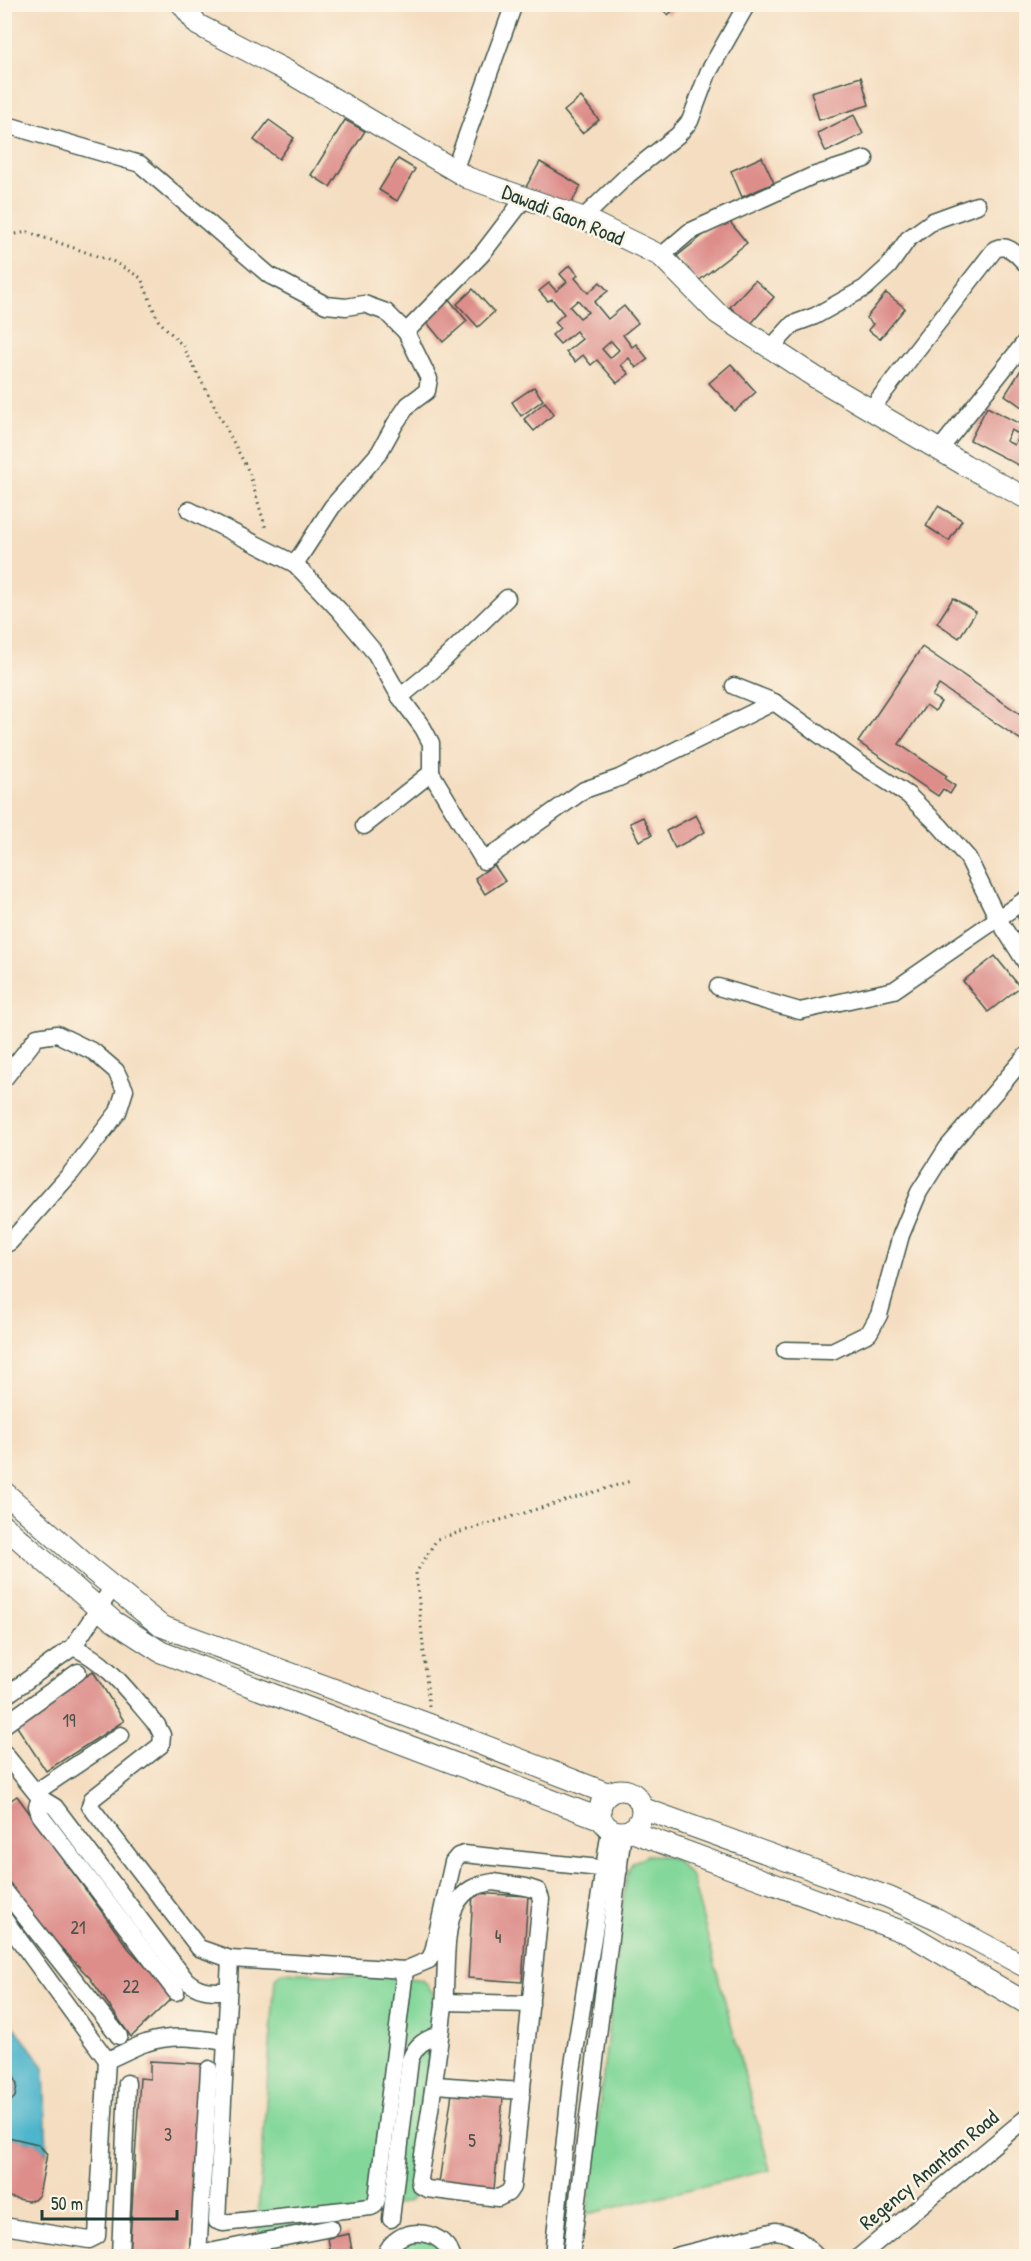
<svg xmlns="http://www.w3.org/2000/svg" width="1031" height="2261" viewBox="0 0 1031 2261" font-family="'Patrick Hand',sans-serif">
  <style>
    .green { fill: #82d799; stroke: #508a66; stroke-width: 1.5 }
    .water { fill: #4db5cc; stroke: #367980; stroke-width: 1.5 }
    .building { fill: #dd8d8a; fill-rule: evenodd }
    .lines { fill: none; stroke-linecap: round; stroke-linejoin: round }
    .minor-casing { stroke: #3f5549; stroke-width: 19 }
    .tertiary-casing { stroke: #3f5549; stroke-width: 23 }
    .path { stroke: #3f5549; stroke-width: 3; stroke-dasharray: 1.5 4.5; stroke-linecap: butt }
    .minor { stroke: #fff; stroke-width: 16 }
    .tertiary { stroke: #fff; stroke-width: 21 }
    .labels { text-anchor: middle; stroke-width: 5; stroke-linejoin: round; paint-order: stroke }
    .number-label { font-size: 18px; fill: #4e514a }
    .street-label { font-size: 21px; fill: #1f3d34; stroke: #fcf5e5 }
  </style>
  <rect width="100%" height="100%" fill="#fcf5e5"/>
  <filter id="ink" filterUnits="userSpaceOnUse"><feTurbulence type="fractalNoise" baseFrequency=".0167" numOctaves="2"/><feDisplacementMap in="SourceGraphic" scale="12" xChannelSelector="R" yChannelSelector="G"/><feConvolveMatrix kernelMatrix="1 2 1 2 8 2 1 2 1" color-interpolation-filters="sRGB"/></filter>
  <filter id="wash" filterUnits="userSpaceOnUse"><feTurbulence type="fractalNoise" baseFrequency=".008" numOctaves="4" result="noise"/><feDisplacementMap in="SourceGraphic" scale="24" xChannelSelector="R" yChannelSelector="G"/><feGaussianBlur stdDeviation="1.35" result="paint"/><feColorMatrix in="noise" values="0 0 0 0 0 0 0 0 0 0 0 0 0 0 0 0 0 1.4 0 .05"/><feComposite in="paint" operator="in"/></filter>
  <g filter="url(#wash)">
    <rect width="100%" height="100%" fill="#f4ddc0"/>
    <g class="green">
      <path d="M 647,1855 C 672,1855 677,1858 692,1878 L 770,2170 L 587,2214 L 626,1877 L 632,1863 Z"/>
      <polygon points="282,1972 418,1979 425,1982 433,1993 420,2184 413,2197 408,2202 265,2235 260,2233 257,2226 275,1978"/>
      <polygon points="432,2238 448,2256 387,2256 401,2239"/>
    </g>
    <path class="water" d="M 4,2012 L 44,2067 L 47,2154 L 38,2144 L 5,2136 L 5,2107 C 22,2095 19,2078 5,2065 Z"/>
    <g id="blocks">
      <g class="building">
        <polygon points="657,4 679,4 668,15"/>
        <polygon points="861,77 869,105 819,120 811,92"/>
        <polygon points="581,97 599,120 582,133 564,111"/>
        <polygon points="854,115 863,134 826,152 817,133"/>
        <polygon points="269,120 294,138 279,159 254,140"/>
        <polygon points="345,120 365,131 330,187 311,175"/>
        <polygon points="762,157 774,183 742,197 731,171"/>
        <polygon points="398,159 415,169 397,201 379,190"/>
        <polygon points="540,162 581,186 567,211 526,187"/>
        <polygon points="726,217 747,243 697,282 677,256"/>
        <path d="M 570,265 L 578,275 L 575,278 L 588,293 L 600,282 L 608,291 L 594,302 L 608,319 L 624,306 L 638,323 L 623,335 L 632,347 L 636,344 L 648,359 L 636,368 L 629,358 L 621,365 L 629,374 L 617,383 L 597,360 L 591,365 L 583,355 L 575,362 L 566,352 L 582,339 L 576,331 L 560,344 L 552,335 L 560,328 L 555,322 L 564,314 L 552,299 L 548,301 L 539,291 L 549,283 L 556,291 L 567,282 L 560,274 ZM 578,300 L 588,312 L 580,318 L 570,307 ZM 611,341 L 619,350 L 610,358 L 602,349 Z"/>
        <polygon points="755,280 774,297 750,325 730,307"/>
        <polygon points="473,289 494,312 478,327 457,304"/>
        <polygon points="886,293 905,308 880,339 868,330 873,324 866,318"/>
        <polygon points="448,298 467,321 443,342 423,318"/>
        <polygon points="1026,362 1026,410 1005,395"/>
        <polygon points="731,364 756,392 735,411 709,383"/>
        <polygon points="534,387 543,400 521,416 512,402"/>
        <polygon points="545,402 554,414 534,431 524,419"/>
        <path d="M 987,407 L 1026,427 L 1026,469 L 970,440 ZM 1011,430 L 1019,434 L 1014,445 L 1006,441 Z"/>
        <polygon points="938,506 962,520 949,541 926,526"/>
        <polygon points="953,598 976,612 959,638 937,623"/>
        <polygon points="922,647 1026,718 1026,739 1024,742 939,685 932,696 941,702 935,711 926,705 899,744 947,776 945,779 955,786 950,794 943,789 938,796 858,742"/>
        <polygon points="696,815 705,832 675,848 666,831"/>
        <polygon points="643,817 652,835 639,841 630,823"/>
        <polygon points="494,865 505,881 485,894 475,878"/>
        <polygon points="1026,907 1026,930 1016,915"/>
        <polygon points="995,956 1020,987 988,1012 963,981"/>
        <polygon points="93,1671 124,1721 46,1771 14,1722"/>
        <polygon points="17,1796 129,1949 174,1996 131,2037 90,1978 23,1908 4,1883 4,1805"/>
        <polygon points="473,1893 528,1896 522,1982 468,1978"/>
        <polygon points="150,2061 204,2064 189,2256 129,2256 140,2078 150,2079"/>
        <polygon points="5,2065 13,2073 17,2085 15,2097 5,2107"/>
        <polygon points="452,2093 503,2098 494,2189 439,2183"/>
        <polygon points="4,2136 38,2144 47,2154 39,2195 34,2200 27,2201 4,2196"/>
        <polygon points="349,2234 353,2256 299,2256 330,2249 328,2238"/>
      </g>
    </g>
  </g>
  <g filter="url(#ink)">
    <use href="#blocks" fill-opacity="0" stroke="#3f5549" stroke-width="1.5"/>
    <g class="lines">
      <defs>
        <g id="minor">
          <polyline points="4,124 140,164 269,275 326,305 346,307 364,304 386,312 406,332"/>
          <polyline points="454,171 514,4"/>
          <polyline points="583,218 629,174 678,135 690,121 708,73 747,4"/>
          <polyline points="661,256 689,232 812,176 865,159"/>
          <polyline points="771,348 793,324 815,316 865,288 889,266 908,239 933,221 977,205"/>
          <path d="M 871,409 L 995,249 C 1009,243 1017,255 1026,264"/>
          <polyline points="940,449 1026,341"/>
          <polyline points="189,510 295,564"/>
          <polyline points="734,686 774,702 859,763 908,795 940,826 968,858 998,919 1026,963"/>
          <polyline points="400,697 433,670 507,598"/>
          <polyline points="431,773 484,861 584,790 619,778 774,702"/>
          <polyline points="364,826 431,773 431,743 423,728 400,697 376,654 339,610 295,564 332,507 379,453 395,424 408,405 427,391 429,379 406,332 482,254 524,199"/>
          <polyline points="718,987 800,1011 894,990 1026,899"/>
          <polyline points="4,1079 37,1037 57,1034 94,1052 116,1071 125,1090 118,1112 71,1173 10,1242 4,1245"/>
          <polyline points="785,1350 832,1351 869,1333 879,1315 901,1235 919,1192 947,1148 1026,1056"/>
          <polyline points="73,1647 113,1587"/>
          <path d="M 4,1697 L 73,1647 C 109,1662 132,1697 157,1725 L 162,1735 L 161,1745 L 92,1799 L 90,1806 L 199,1948 L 230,1959 L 405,1970"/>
          <polyline points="4,1725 78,1672"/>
          <path d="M 4,1753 L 40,1798 L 55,1807 L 186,1980 C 199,1992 211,1991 228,1991"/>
          <polyline points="36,1792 121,1735"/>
          <polyline points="40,1798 37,1806 40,1815 176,1992"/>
          <path d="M 493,1882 L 526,1887 L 538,1891 L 541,1899 L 512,2187 L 508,2193 L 498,2198 L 427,2189 L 420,2185 L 419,2179 C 429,2121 437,2064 444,2005 C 447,1976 443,1931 456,1905 C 465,1889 476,1885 493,1882 Z"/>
          <polyline points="4,1890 119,2036"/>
          <path d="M 4,1919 L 107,2060 C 120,2055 133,2047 146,2043 C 172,2034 199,2038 225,2042"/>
          <polyline points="230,1959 217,2221 223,2223 371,2207 375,2205 377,2199 405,1970 429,1960 433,1952 453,1862 458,1856 464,1854 619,1870"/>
          <polyline points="444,2002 531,2004"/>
          <polyline points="435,2085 522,2091"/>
          <path d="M 391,2219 L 410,2060 C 416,2044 425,2040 440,2034"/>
          <polyline points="4,2226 89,2240 97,2236 107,2060"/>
          <polyline points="199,2254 331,2228"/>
          <polyline points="120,2256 127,2083"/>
          <polyline points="198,2256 209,2069"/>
          <path d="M 385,2256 C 395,2225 441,2226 452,2256"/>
          <polyline points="553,2256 572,2071 610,1830"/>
          <polyline points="571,2256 623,1832"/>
          <path d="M 676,2256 L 775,2231 C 794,2233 803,2243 816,2256"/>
          <polyline points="860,2256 1026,2118"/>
        </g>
        <g id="tertiary">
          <polyline points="182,4 198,25 285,70 468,178 583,218 661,256 717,313 815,377 965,465 1026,498"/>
          <polyline points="4,1492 92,1570 161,1626 431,1725 609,1794"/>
          <polyline points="4,1526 113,1621 161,1652 601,1819"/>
          <circle cx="621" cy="1811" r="21"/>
          <polyline points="642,1808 888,1897 937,1919 1026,1967"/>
          <polyline points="630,1831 909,1934 1026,2003"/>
        </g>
      </defs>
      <use href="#minor" class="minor-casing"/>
      <use href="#tertiary" class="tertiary-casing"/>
      <g class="path">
        <polyline points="4,236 28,232 114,262 141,278 158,320 183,346 249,472 266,529"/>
        <polyline points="429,1706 416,1573 437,1539 631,1481"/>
      </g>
      <use href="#minor" class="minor"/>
      <use href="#tertiary" class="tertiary"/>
    </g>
  </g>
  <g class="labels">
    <g class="number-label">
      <text x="69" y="1727">19</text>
      <text x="78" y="1934">21</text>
      <text x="498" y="1943">4</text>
      <text x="131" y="1993">22</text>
      <text x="168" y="2141">3</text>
      <text x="472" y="2147">5</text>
    </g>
    <g class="street-label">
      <text transform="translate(563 215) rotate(22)" y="7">Dawadi Gaon Road</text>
      <text transform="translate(929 2170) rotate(-40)" y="7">Regency Anantam Road</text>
    </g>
  </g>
  <rect width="1031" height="2261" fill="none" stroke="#fcf5e5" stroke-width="24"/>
  <path d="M42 2210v9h135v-9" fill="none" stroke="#1f3d34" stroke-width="3"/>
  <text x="51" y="2210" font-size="18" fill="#1f3d34" stroke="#fcf5e5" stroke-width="4.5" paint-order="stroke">50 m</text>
</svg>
